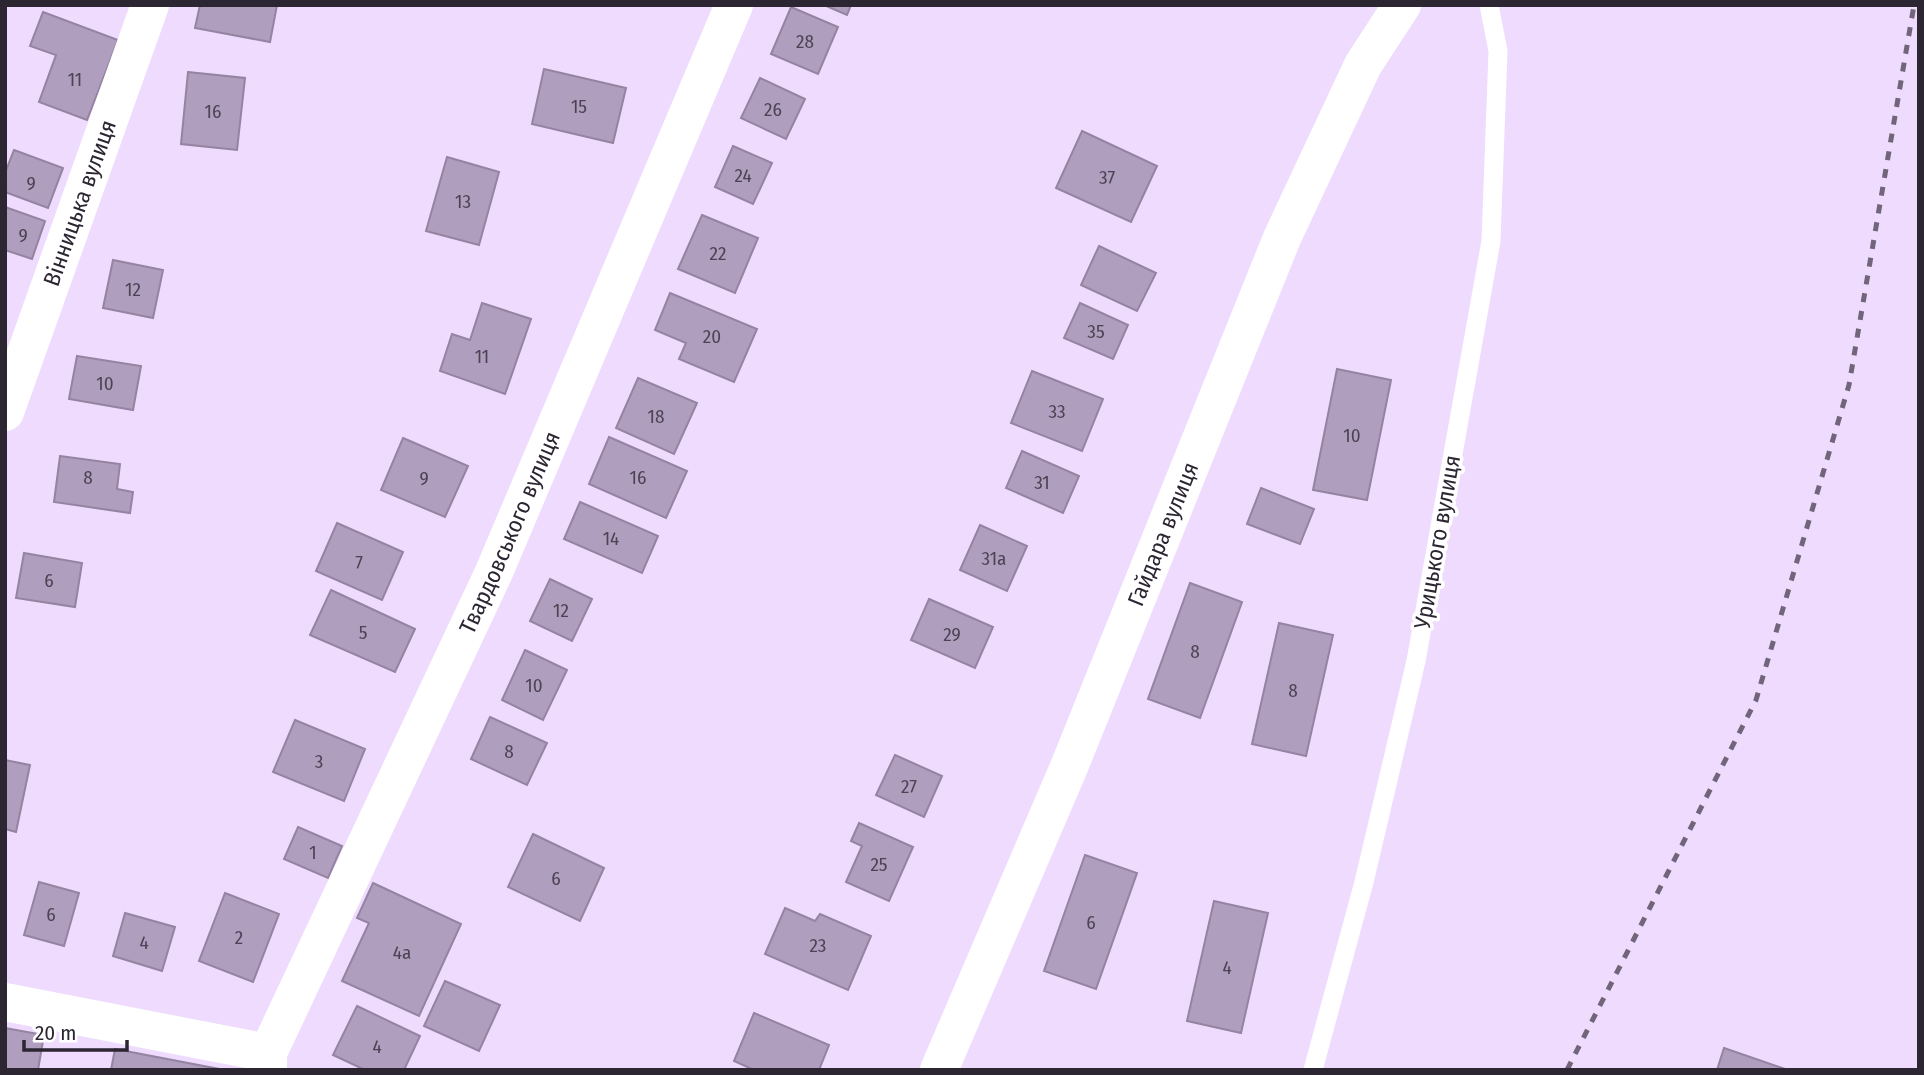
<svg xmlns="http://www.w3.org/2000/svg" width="1924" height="1075" viewBox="0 0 1924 1075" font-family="'Fira Sans Condensed',sans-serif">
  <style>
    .building { fill: #b09ebe; stroke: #9583a2; stroke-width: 2 }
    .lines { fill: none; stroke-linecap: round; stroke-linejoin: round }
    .service { stroke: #fff; stroke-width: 19 }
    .minor { stroke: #fff; stroke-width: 38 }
    .rail { stroke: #70657a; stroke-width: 5; stroke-dasharray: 9 9; stroke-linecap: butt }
    .labels { text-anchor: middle; stroke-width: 7; stroke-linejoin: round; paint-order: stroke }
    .number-label { font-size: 19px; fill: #4d4355 }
    .street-label { font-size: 23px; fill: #2c2532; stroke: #fff }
  </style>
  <rect width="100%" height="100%" fill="#eedbfd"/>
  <g class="building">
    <polygon points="200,5 277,5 270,42 195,28"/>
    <polygon points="824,5 851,5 847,15"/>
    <polygon points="791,7 838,27 818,74 771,54"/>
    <polygon points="43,12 118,40 87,120 39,102 56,55 30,46"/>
    <polygon points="544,69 626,88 613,143 532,124"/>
    <polygon points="188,72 245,78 237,150 181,144"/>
    <polygon points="760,78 805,99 786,139 741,118"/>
    <polygon points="1082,131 1157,166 1131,222 1056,188"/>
    <polygon points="733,146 772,163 753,204 715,187"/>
    <polygon points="14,150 63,168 48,208 5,192 5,173"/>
    <polygon points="447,157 499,172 479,245 426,231"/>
    <polygon points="5,207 45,221 32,259 5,250"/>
    <polygon points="702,215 758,238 735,293 678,269"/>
    <polygon points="1099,246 1156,273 1137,311 1081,285"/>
    <polygon points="113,260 163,270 153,318 103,308"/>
    <polygon points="670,293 757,329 734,382 679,359 686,343 655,330"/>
    <polygon points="482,303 531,319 505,394 440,371 452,334 470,340"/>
    <polygon points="1080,303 1128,325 1113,359 1064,338"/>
    <polygon points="77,356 141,366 133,410 69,399"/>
    <polygon points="1337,369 1391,380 1367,500 1313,490"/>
    <polygon points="1032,371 1103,399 1082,451 1011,423"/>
    <polygon points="638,378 697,403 674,454 616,428"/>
    <polygon points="609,437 687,471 666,518 589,484"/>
    <polygon points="403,438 468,466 445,517 381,490"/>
    <polygon points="1022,451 1079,476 1063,513 1006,488"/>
    <polygon points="60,456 120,464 117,489 133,492 130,513 54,502"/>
    <polygon points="1261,488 1314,509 1300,544 1247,524"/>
    <polygon points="580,502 658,536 642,573 564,539"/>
    <polygon points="337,523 403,552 382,600 316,571"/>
    <polygon points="980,525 1027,546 1007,591 960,570"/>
    <polygon points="24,553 82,563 75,607 16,598"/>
    <polygon points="550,579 592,599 572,641 530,621"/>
    <polygon points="1190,583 1242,602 1200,718 1148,699"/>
    <polygon points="331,590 415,629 395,672 310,635"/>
    <polygon points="929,599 993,627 975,668 911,640"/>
    <polygon points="1279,623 1333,635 1306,756 1252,744"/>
    <polygon points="525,650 567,670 543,720 502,700"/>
    <polygon points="490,717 547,743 527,785 471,759"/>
    <polygon points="295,720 365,749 344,801 273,772"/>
    <polygon points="895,755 942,776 924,817 876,795"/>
    <polygon points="5,760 30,765 16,832 5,829"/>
    <polygon points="859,823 913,847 889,901 846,882 862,846 851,841"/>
    <polygon points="298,827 342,846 328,878 284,859"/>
    <polygon points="533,834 604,868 580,921 508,887"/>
    <polygon points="1085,855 1137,873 1096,989 1044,971"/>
    <polygon points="39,882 79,893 64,946 24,935"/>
    <polygon points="373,883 461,924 419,1016 342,981 369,923 357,918"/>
    <polygon points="225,893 279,914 253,982 199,961"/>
    <polygon points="1214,901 1268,913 1241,1033 1187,1021"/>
    <polygon points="785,908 815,921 820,914 871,936 848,990 765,954"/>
    <polygon points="125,913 175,927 162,971 113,956"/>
    <polygon points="445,981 500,1005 479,1051 424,1026"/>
    <polygon points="357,1006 420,1036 404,1070 365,1070 333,1055"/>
    <polygon points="754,1013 829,1045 819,1070 754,1070 734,1061"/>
    <polygon points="5,1028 44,1035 38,1070 5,1070"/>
    <polygon points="1724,1048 1788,1070 1717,1070"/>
    <polygon points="115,1049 219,1069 218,1070 111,1070"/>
  </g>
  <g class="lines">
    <polyline class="service" points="1313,1070 1364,882 1416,661 1491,241 1498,51 1489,5"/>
    <g class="minor">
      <path id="s1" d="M 5,412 L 150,5"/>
      <polyline points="5,1002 268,1053 268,1070"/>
      <path id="s2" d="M 268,1053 L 494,572 L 734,5"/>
      <path id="s3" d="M 939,1070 L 1069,767 L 1282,238 L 1363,65 L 1402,5"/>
    </g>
    <polyline class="rail" points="1567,1070 1756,700 1849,385 1914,5"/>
  </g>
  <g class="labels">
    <g class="number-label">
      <text x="805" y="48">28</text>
      <text x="75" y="86">11</text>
      <text x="579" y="113">15</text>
      <text x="773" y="116">26</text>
      <text x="213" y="118">16</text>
      <text x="743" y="182">24</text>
      <text x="1107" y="184">37</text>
      <text x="31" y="190">9</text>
      <text x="463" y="208">13</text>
      <text x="23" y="242">9</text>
      <text x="718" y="260">22</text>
      <text x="133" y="296">12</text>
      <text x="1096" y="338">35</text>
      <text x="712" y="343">20</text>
      <text x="482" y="363">11</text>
      <text x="105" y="390">10</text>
      <text x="1057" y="418">33</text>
      <text x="656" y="423">18</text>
      <text x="1352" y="442">10</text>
      <text x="88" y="484">8</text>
      <text x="638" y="484">16</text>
      <text x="424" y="485">9</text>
      <text x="1042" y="489">31</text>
      <text x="611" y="545">14</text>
      <text x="994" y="565">31а</text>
      <text x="359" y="569">7</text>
      <text x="49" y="587">6</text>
      <text x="561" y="617">12</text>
      <text x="363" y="639">5</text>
      <text x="952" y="641">29</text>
      <text x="1195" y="658">8</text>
      <text x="534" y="692">10</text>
      <text x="1293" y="697">8</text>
      <text x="509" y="758">8</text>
      <text x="319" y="768">3</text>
      <text x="909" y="793">27</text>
      <text x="313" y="859">1</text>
      <text x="879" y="871">25</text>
      <text x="556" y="885">6</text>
      <text x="51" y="921">6</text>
      <text x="1091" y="929">6</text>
      <text x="239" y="944">2</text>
      <text x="144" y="949">4</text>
      <text x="818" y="952">23</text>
      <text x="402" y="959">4а</text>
      <text x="1227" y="974">4</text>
      <text x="377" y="1053">4</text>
    </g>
    <g class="street-label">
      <text dy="8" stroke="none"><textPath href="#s1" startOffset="222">Вінницька вулиця</textPath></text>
      <text dy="8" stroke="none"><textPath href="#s2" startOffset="574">Твардовського вулиця</textPath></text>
      <text dy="8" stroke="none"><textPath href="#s3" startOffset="581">Гайдара вулиця</textPath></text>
      <text transform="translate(1437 542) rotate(-80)" y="8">Урицького вулиця</text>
    </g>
  </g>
  <rect width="1924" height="1075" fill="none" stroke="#2c2532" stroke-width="14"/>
  <path d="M24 1040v10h103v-10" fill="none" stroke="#2c2532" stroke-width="3.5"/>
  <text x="35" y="1040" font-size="21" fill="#2c2532" stroke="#ffffff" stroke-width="5" paint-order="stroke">20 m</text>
</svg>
